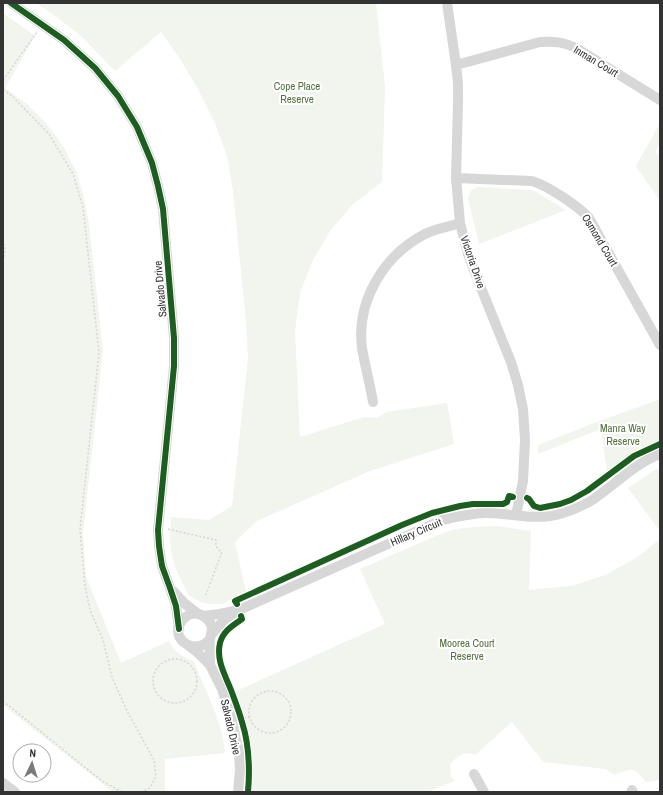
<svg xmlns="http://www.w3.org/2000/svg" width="663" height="795" viewBox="0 0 663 795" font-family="'Archivo Narrow',sans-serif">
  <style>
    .green { fill: #f1f5ed }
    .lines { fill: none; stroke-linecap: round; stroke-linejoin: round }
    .path { stroke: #d6d6d6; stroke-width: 1.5; stroke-dasharray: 2 2; stroke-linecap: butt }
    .minor { stroke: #d7d7d7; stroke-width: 10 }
    .cycleway-casing { stroke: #fff; stroke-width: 8 }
    .cycleway { stroke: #1b5e20; stroke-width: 6 }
    .labels { text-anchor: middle; stroke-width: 4; stroke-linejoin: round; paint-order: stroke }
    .street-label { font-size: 11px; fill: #333; stroke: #fff }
    .park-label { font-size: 11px; fill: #56703f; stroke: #fff }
  </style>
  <rect width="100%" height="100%" fill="#fff"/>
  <g class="green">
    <polygon points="36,3 376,3 385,86 382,182 353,204 330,231 312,262 300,293 295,331 300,437 364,417 377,418 387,412 447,403 454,444 370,471 257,521 235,542 246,592 222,604 213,604 204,603 193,598 188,594 175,567 171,551 170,538 171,517 209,520 232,506 248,358 246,322 233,191 227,156 215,123 199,91 181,60 161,32 115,71 82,37 58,18"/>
    <path d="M 3,13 L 35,36 L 5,88 L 27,104 L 46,123 L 63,146 L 76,171 L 84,197 L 89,224 L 103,351 L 83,534 L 86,576 L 121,663 L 169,641 C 174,653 183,656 194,662 L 215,712 L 222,733 L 225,753 L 165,759 L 165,792 L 113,792 L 3,705 Z"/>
    <polygon points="660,123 660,143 655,153 660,156 660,201 636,166"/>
    <path d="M 478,187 L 533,190 L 566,210 L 479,244 L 468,198 C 470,192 471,189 478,187 Z"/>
    <polygon points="660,399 660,441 640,448 612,469 607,471 601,429 538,454 538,445 597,422"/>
    <polygon points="660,468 660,531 628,488 655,470"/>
    <path d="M 497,526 L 531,531 L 529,590 L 571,586 L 605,575 L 636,558 L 660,539 L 660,780 L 646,782 C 635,767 632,768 615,775 L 605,769 L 543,762 L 512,722 L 475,755 C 464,750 458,756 450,764 L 451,777 L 455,781 L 427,792 L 251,792 C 251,777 253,754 250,739 C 246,723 240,708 234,692 L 385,624 L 360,569 L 438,535 L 456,529 L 475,527 Z"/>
  </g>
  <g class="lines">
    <g class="path">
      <polyline points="3,80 37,32"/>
      <polyline points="3,90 10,94 49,134 73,174 83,207 99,353 80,529 85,586 90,610 103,640 112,677 127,711 154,760 156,776 150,788 140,792"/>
      <polyline points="3,244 5,246 4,257 3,258"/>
      <path d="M 168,529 L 216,540 C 215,546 217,549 222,552 L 205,597"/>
      <circle cx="175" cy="681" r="22"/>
      <circle cx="270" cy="712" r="21"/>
      <polyline points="3,701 102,781 122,792"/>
      <polyline points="240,719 250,717"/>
    </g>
    <g class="minor">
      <polyline points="11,3 64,40 95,68 118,96 137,127 152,163 158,186 163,209 174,338 174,366 158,530 159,546 162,566 170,588 176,606 179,629"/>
      <polyline points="447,3 456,65 458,83 458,102 456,178 460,223 468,254 477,278 511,362 518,385 523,409 525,440 523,481 516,515"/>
      <path d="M 456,65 L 540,42 C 555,41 563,42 576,48 L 660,100"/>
      <path d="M 456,178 L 532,181 C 548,186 577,205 589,218 L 660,345"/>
      <path d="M 373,402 C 370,384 365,366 362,348 C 356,301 384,255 425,234 C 435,229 448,227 460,223"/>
      <polyline points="173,591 184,603 198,614"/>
      <path d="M 203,616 L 220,614 L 239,610 L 442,520 C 456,517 472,513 487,513 C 511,513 537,521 560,514 C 570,511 580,507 589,502 C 613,487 633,464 660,454"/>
      <polyline points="212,634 224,620 234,613"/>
      <polyline points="189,646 197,652 210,665 222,689 232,721 239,753 240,770 238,792"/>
      <path d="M 210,665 C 210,657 209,648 210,640 C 210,636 212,633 212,628 C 210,618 200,612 191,614 C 187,615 184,618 181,622 C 169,639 196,657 210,639"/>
      <polyline points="474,774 484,792"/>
      <polyline points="3,783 15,792"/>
      <polyline points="632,790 633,792"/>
    </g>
    <defs>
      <g id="cycleway">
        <polyline points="11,3 64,40 95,68 118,96 137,127 152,163 158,186 163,209 174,338 174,366 158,530 159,546 162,566 170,588 176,606 179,629"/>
        <polyline points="527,498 529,499 534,506 540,508 560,504 571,500 587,491 634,456 660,444"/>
        <polyline points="237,604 235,601 402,525 432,513 460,506 473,504 503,504 507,502 509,496 513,497"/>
        <path d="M 241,616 L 242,619 C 232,626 223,631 220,643 C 216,660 225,675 231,690 C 235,701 239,711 242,722 C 249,744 250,769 248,792"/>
      </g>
    </defs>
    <use href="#cycleway" class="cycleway-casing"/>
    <use href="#cycleway" class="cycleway"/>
  </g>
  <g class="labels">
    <g class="street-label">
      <text transform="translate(596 61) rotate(31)" y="4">Inman Court</text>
      <text transform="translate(600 240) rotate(59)" y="4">Osmond Court</text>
      <text transform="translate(473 262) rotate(71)" y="4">Victoria Drive</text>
      <text transform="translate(160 289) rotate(-95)" y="4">Salvado Drive</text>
      <text transform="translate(416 532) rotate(-23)" y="4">Hillary Circuit</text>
      <text transform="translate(231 727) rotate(77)" y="4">Salvado Drive</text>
    </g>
    <g class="park-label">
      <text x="297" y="90">Cope Place<tspan x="297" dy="13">Reserve</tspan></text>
      <text x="623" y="432">Manra Way<tspan x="623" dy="13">Reserve</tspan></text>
      <text x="467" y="647">Moorea Court<tspan x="467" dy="13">Reserve</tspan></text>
    </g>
  </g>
  <rect width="663" height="795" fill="none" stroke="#333333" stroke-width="8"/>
  <g transform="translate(32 763) rotate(4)"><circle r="19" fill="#ffffff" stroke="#adadad"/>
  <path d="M0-3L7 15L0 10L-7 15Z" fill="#7a7a7a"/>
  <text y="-6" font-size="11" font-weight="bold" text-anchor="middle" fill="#333333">N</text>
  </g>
</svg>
